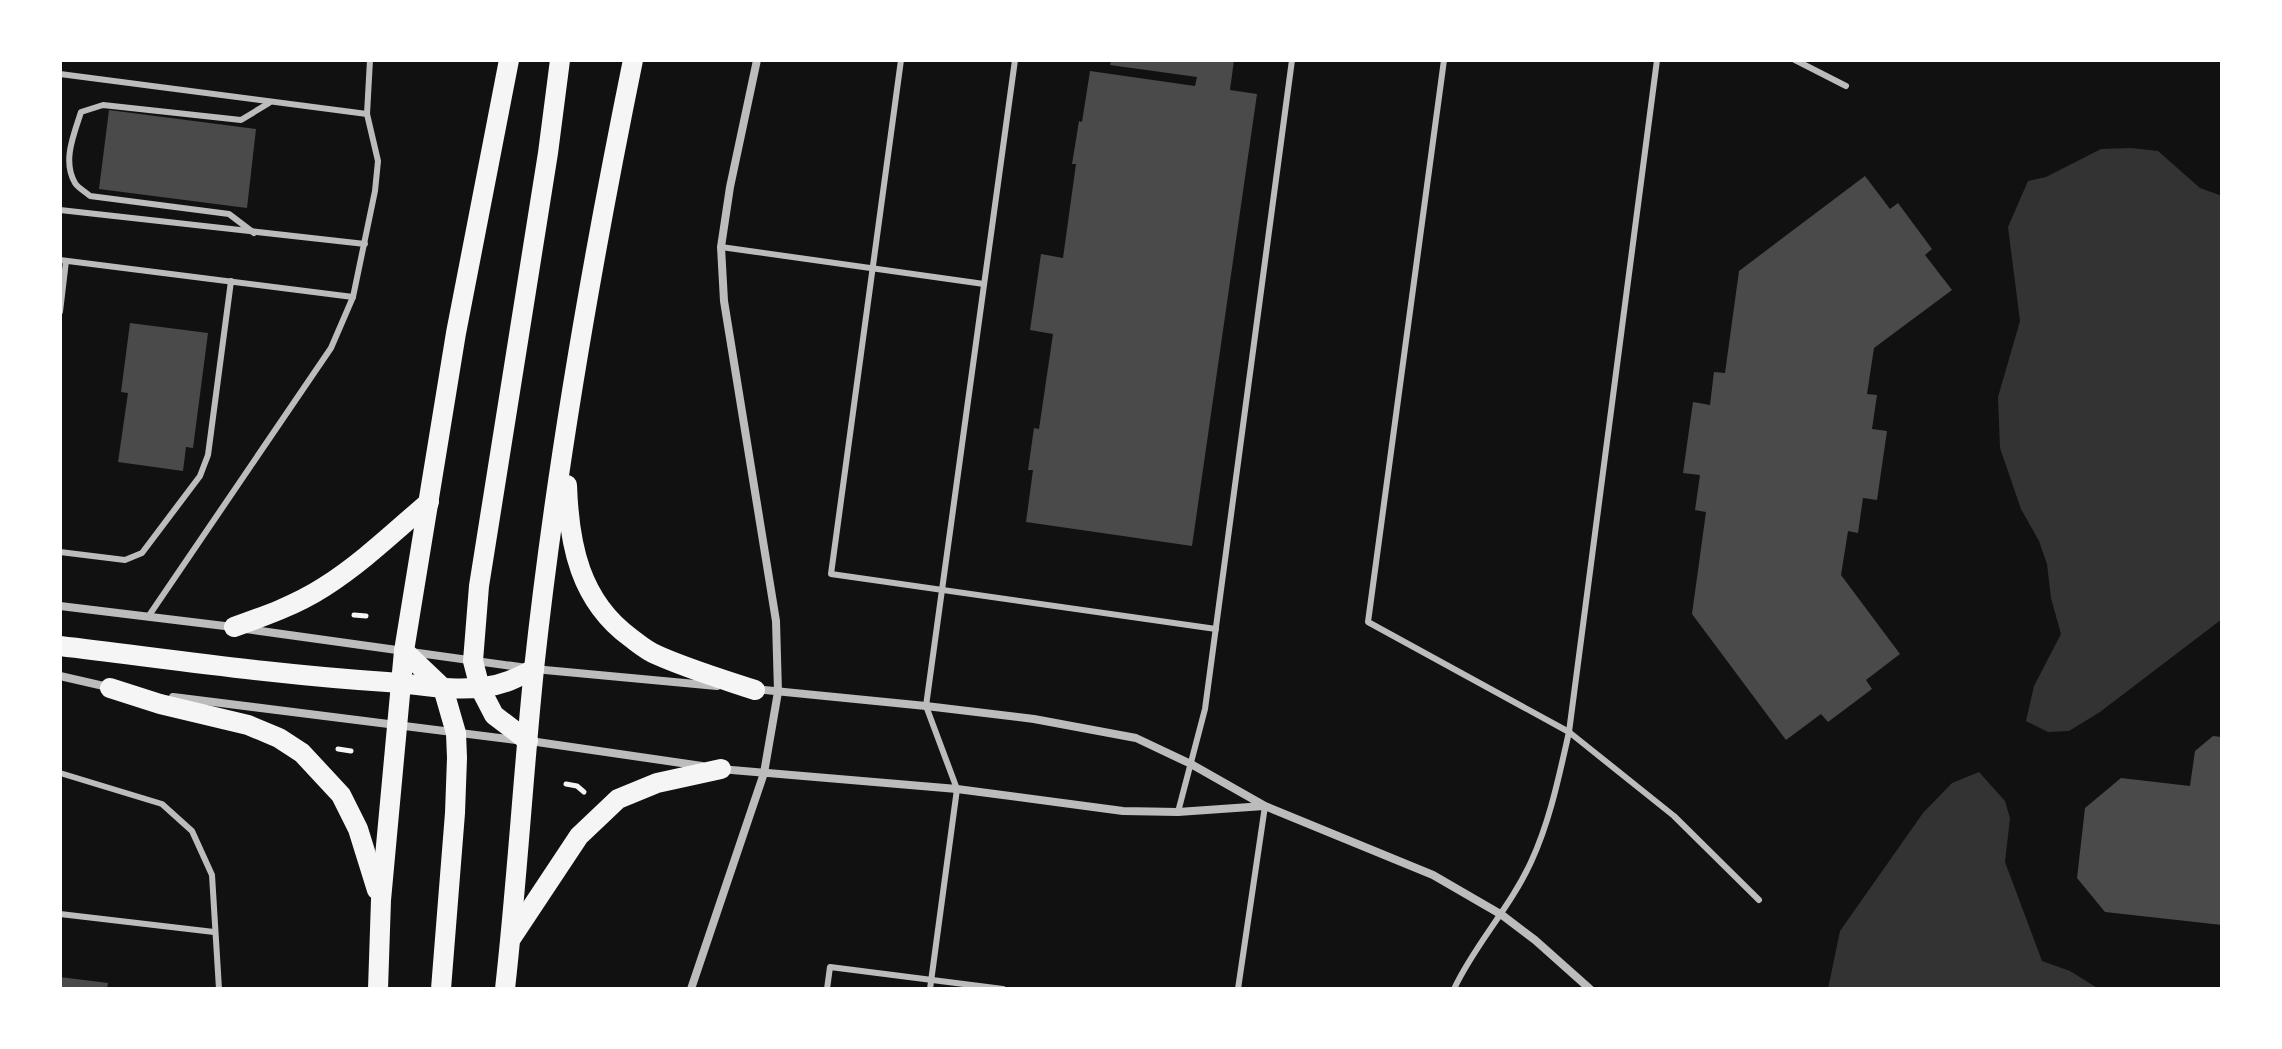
<svg xmlns="http://www.w3.org/2000/svg" width="2282" height="1049" viewBox="0 0 2282 1049" font-family="'Noto Sans',sans-serif">
  <style>
    .water { fill: #333 }
    .building { fill: #4a4a4a }
    .lines { fill: none; stroke-linecap: round; stroke-linejoin: round }
    .path { stroke: #f5f5f5; stroke-width: 5 }
    .service { stroke: #bcbcbc; stroke-width: 6 }
    .minor { stroke: #bcbcbc; stroke-width: 8 }
    .primary { stroke: #f5f5f5; stroke-width: 20 }
  </style>
  <rect width="100%" height="100%" fill="#111"/>
  <g class="water">
    <polygon points="2131,148 2158,151 2200,188 2222,196 2222,619 2100,712 2069,731 2048,732 2026,721 2034,686 2061,634 2051,598 2047,564 2039,541 2021,509 2000,448 1998,397 2020,321 2008,227 2028,181 2046,177 2101,149"/>
    <polygon points="1979,772 2005,801 2010,818 2005,862 2042,961 2070,971 2099,989 1828,989 1840,931 1923,813 1952,783"/>
  </g>
  <g class="building">
    <polygon points="1111,60 1234,60 1230,90 1257,94 1192,546 1026,522 1033,470 1028,470 1034,428 1039,429 1053,334 1030,330 1041,254 1063,258 1076,164 1072,164 1079,121 1082,122 1090,71 1195,86 1197,77 1110,65"/>
    <polygon points="109,110 256,129 247,208 99,189"/>
    <polygon points="1865,176 1890,209 1898,203 1932,249 1925,255 1952,290 1874,348 1867,394 1877,395 1872,429 1887,431 1877,500 1863,498 1858,533 1848,531 1841,575 1900,654 1866,680 1872,689 1828,722 1821,714 1786,740 1692,614 1706,512 1695,510 1700,475 1683,473 1693,402 1710,405 1714,372 1725,373 1739,271"/>
    <polygon points="130,323 208,333 193,448 186,447 183,471 118,462 128,393 121,392"/>
    <polygon points="2213,736 2222,737 2222,925 2105,912 2077,878 2085,808 2121,778 2190,786 2195,751"/>
    <polygon points="60,977 108,983 107,989 60,989"/>
  </g>
  <g class="lines">
    <g class="path">
      <polyline points="354,615 366,616"/>
      <polyline points="338,749 351,751"/>
      <polyline points="566,784 577,786 584,792"/>
    </g>
    <g class="service">
      <polyline points="901,60 831,574 1216,629"/>
      <polyline points="1444,60 1368,622 1569,732 1674,816 1759,900"/>
      <polyline points="1795,60 1846,86"/>
      <polyline points="60,74 367,114"/>
      <polyline points="60,210 365,244"/>
      <path d="M 254,233 L 229,214 L 90,196 C 86,192 78,188 75,183 C 62,161 74,134 81,112 L 103,105 L 241,120 L 269,103"/>
      <polyline points="721,247 984,284"/>
      <polyline points="60,260 353,297"/>
      <polyline points="60,312 66,261"/>
      <polyline points="60,552 125,560 142,553 200,476 208,455 231,281"/>
      <polyline points="148,617 331,348 353,297 375,191 378,161 367,114 370,60"/>
      <polyline points="60,773 162,804 192,831 212,875 219,989"/>
      <polyline points="1178,812 1205,709 1292,60"/>
      <polyline points="60,914 214,932"/>
      <polyline points="827,989 830,967 1003,989"/>
      <polyline points="930,989 957,789 926,706 1015,60"/>
      <polyline points="1238,989 1265,806"/>
      <path d="M 1454,989 C 1475,944 1510,908 1531,862 C 1550,821 1559,776 1569,732 L 1657,60"/>
    </g>
    <g class="minor">
      <polyline points="60,606 233,627"/>
      <polyline points="246,629 534,669 717,686"/>
      <polyline points="60,676 108,687"/>
      <polyline points="754,689 926,706 1034,719 1136,738 1191,764 1265,806 1433,875 1502,915 1535,940 1590,989"/>
      <polyline points="173,697 516,740"/>
      <polyline points="530,741 702,766"/>
      <polyline points="720,769 957,789 1123,811 1178,812 1264,806"/>
      <polyline points="691,989 764,773 778,692 776,621 724,301 721,247 730,187 757,60"/>
    </g>
    <g class="primary">
      <path d="M 567,485 C 569,545 580,601 631,638 C 639,644 647,651 657,655 C 688,669 722,679 755,690"/>
      <path d="M 234,627 C 265,616 296,605 324,587 C 362,563 395,531 429,502"/>
      <path d="M 60,646 C 169,659 277,675 387,682 C 419,684 451,692 484,687 C 503,685 517,678 534,669"/>
      <polyline points="404,651 443,688 456,733 457,758 455,813 441,989"/>
      <polyline points="110,688 160,704 248,725 279,738 302,753 341,795 358,829 377,890"/>
      <polyline points="528,741 494,715 480,688 473,661 479,586 548,153 560,60"/>
      <polyline points="512,937 579,836 618,799 657,783 721,769"/>
      <polyline points="378,989 381,900 404,651 456,333 509,60"/>
      <path d="M 505,989 C 517,883 523,776 534,669 C 556,465 592,261 633,60"/>
    </g>
  </g>
  <rect width="2282" height="1049" fill="none" stroke="#ffffff" stroke-width="124"/>
</svg>
